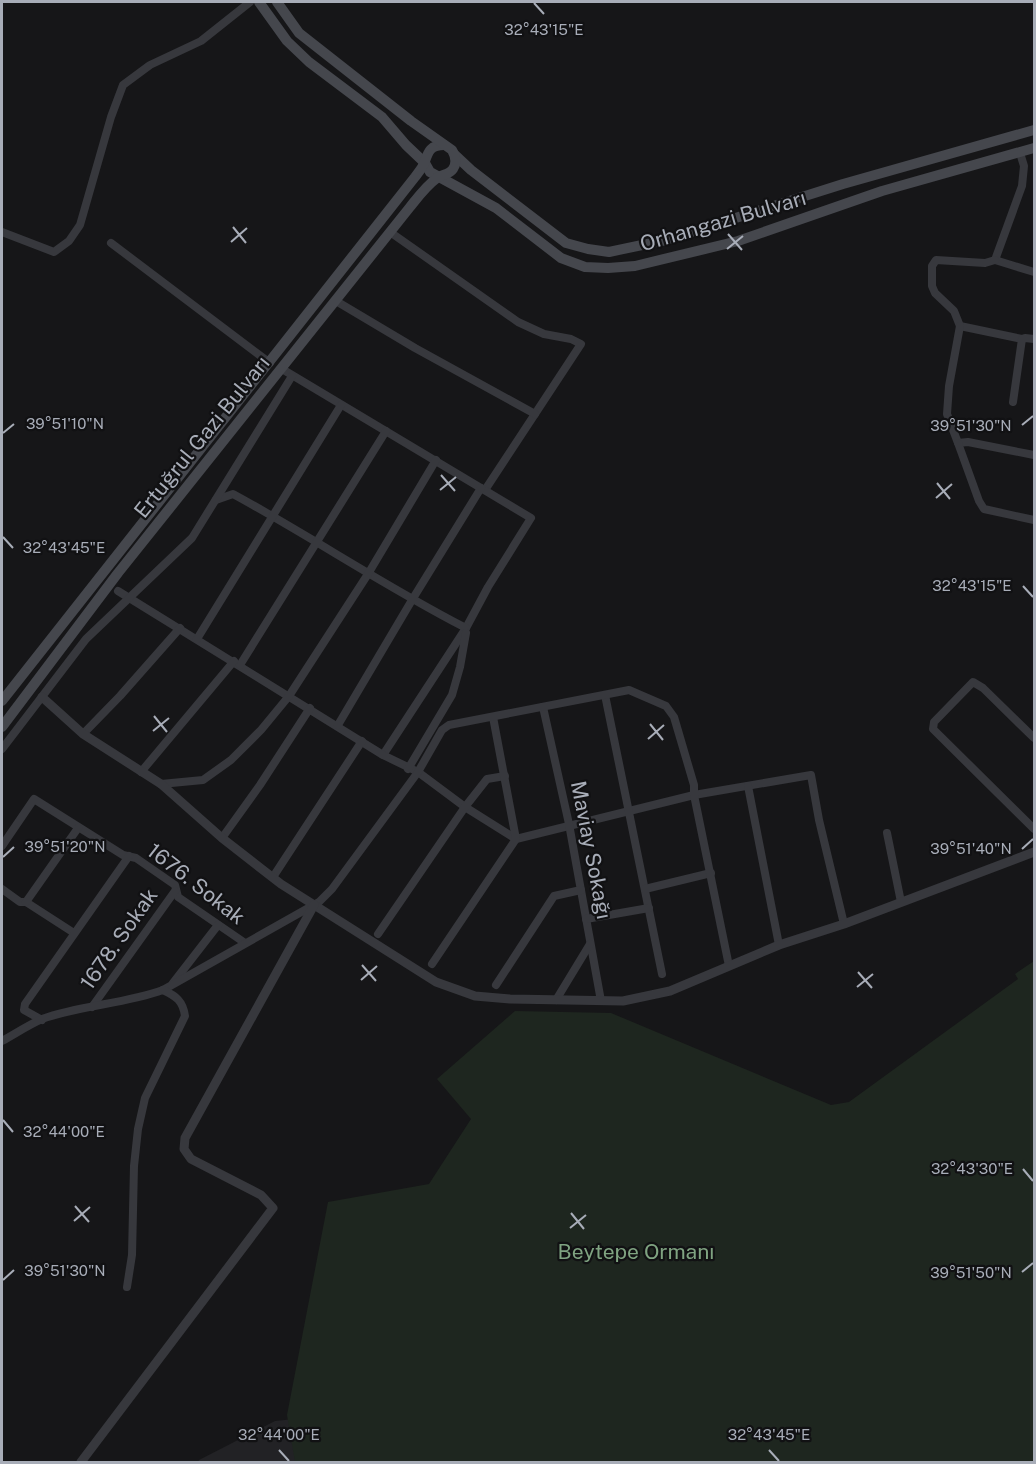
<svg xmlns="http://www.w3.org/2000/svg" width="1036" height="1464" viewBox="0 0 1036 1464" font-family="'Public Sans',sans-serif">
  <style>
    .built { fill: #222225 }
    .green { fill: #1e261f }
    .lines { fill: none; stroke-linecap: round; stroke-linejoin: round }
    .minor { stroke: #37383d; stroke-width: 8 }
    .tertiary { stroke: #37383d; stroke-width: 9 }
    .secondary { stroke: #45474d; stroke-width: 10 }
    .ticks { fill: none; stroke: #a8adb8; stroke-width: 2 }
    .labels { text-anchor: middle; stroke-width: 4.5; stroke-linejoin: round; paint-order: stroke }
    .street-label { font-size: 21px; fill: #a8adb8; stroke: #111113 }
    .park-label { font-size: 21px; fill: #7fa381; stroke: #111113 }
    .ticks-label { font-size: 15px; text-anchor: middle; fill: #a8adb8; stroke: #111113; stroke-width: 4.5; stroke-linejoin: round; paint-order: stroke }
  </style>
  <rect width="100%" height="100%" fill="#161618"/>
  <polygon class="built" points="370,1411 533,1462 198,1462 199,1460 275,1421"/>
  <polygon class="green" points="1034,961 1034,1462 295,1462 287,1415 328,1202 429,1184 471,1119 437,1079 515,1011 611,1013 831,1105 849,1102 1018,979 1015,974"/>
  <g class="lines">
    <g class="minor">
      <polyline points="1020,153 1024,166 1022,186 995,260 1034,272"/>
      <polyline points="2,232 54,252 69,241 80,225 111,117 123,85 150,65 201,41 250,2"/>
      <polyline points="390,232 518,322 544,334 571,339 581,344 485,490"/>
      <polyline points="111,243 270,363"/>
      <polyline points="995,260 985,263 936,260 932,266 932,286 935,293 954,311 960,326 1022,339"/>
      <polyline points="336,301 415,348 535,414"/>
      <polyline points="960,326 949,386 947,414 958,443 968,442 1034,455"/>
      <polyline points="282,369 531,518 488,587 466,628 383,755"/>
      <polyline points="1013,402 1022,339 1025,338 1034,339"/>
      <polyline points="958,443 979,501 984,509 1034,520"/>
      <path d="M 216,500 L 233,494 C 312,537 386,587 466,628"/>
      <polyline points="118,591 383,755 418,772 465,807 516,839 694,795 811,775 819,820 844,924"/>
      <polyline points="197,639 341,405"/>
      <polyline points="240,665 386,431"/>
      <polyline points="605,695 662,974"/>
      <polyline points="543,707 569,824 601,1001"/>
      <polyline points="338,725 412,600 481,488"/>
      <polyline points="83,734 120,696 180,628"/>
      <polyline points="1034,738 983,688 973,682 934,722 933,729 1034,829"/>
      <polyline points="2,749 86,639 192,538 292,376"/>
      <polyline points="408,769 452,695 460,667 466,633"/>
      <polyline points="141,772 234,661"/>
      <polyline points="161,784 203,780 231,760 261,730 289,696 368,574 436,460"/>
      <polyline points="748,786 779,945"/>
      <polyline points="887,833 901,902"/>
      <polyline points="222,838 260,785 310,708"/>
      <polyline points="2,846 34,799 123,855 136,858 175,885 178,897 245,943"/>
      <polyline points="273,877 362,741"/>
      <polyline points="2,889 20,902 26,902 74,933"/>
      <polyline points="645,889 711,873"/>
      <polyline points="26,902 78,828"/>
      <polyline points="586,919 649,908"/>
      <polyline points="378,934 465,807 487,779 505,776"/>
      <polyline points="432,964 516,839 493,717"/>
      <polyline points="173,983 218,925"/>
      <polyline points="496,985 554,896 581,890"/>
      <polyline points="556,1000 590,944"/>
      <polyline points="92,1007 175,891"/>
      <polyline points="42,1020 24,1010 25,1004 129,856"/>
      <path d="M 2,1041 C 15,1034 28,1025 42,1019 C 81,1005 124,1004 163,990 L 319,902 L 332,889 L 418,772 L 442,730 L 449,725 L 629,690 L 666,706 L 674,717 L 694,785 L 694,795 L 729,966"/>
      <path d="M 127,1287 L 132,1255 L 134,1166 L 138,1129 L 145,1098 L 185,1016 C 183,1001 176,996 163,990"/>
    </g>
    <g class="tertiary">
      <polyline points="42,697 83,734 161,784 222,838 281,884 436,982 475,996 510,999 623,1001 670,991 779,945 844,924 1034,852"/>
      <polyline points="81,1462 273,1208 261,1195 191,1159 184,1149 185,1138 314,905"/>
    </g>
    <g class="secondary">
      <polyline points="259,2 287,41 309,62 382,117 406,145 425,163 430,172 496,208 561,258 585,267 608,268 635,266 738,241 882,191 1034,148"/>
      <polyline points="455,155 471,170 566,243 588,249 609,252 666,240 843,184 1034,130"/>
      <path d="M 2,701 L 415,177 C 418,173 422,168 424,164 C 428,153 429,145 444,145"/>
      <path d="M 2,727 L 118,573 L 410,207 C 418,197 426,186 437,178 C 442,174 449,175 453,169 C 457,163 456,157 452,150 L 411,121 L 299,33 L 277,2"/>
    </g>
  </g>
  <path class="ticks" d="M 534,3 L 544,14M 233,227 L 246,243M 728,234 L 742,250M 231,242 L 247,228M 727,249 L 743,236M 1022,425 L 1033,416M 3,433 L 14,424M 441,475 L 455,491M 937,483 L 950,499M 440,490 L 456,477M 936,498 L 952,484M 3,537 L 13,548M 1023,586 L 1033,597M 154,716 L 167,732M 650,724 L 663,740M 153,731 L 169,718M 648,739 L 664,725M 1022,849 L 1033,839M 3,857 L 14,847M 362,965 L 376,981M 858,972 L 872,988M 361,980 L 377,966M 857,987 L 873,974M 3,1120 L 13,1132M 1023,1169 L 1033,1181M 75,1206 L 89,1222M 571,1213 L 584,1229M 74,1221 L 90,1207M 570,1228 L 586,1215M 1022,1272 L 1033,1263M 3,1280 L 14,1270M 279,1450 L 289,1461M 769,1450 L 779,1461"/>
  <g class="labels">
    <g class="street-label">
      <text transform="translate(723 221) rotate(-16)" y="7">Orhangazi Bulvarı</text>
      <text transform="translate(202 437) rotate(-51)" y="7">Ertuğrul Gazi Bulvarı</text>
      <text transform="translate(591 850) rotate(79)" y="7">Maviay Sokağı</text>
      <text transform="translate(196 884) rotate(38)" y="7">1676. Sokak</text>
      <text transform="translate(119 939) rotate(-55)" y="7">1678. Sokak</text>
    </g>
    <g class="park-label">
      <text x="636" y="1259">Beytepe Ormanı</text>
    </g>
  </g>
  <g class="ticks-label">
    <text x="544" y="35">32°43'15"E</text>
    <text x="65" y="429">39°51'10"N</text>
    <text x="971" y="431">39°51'30"N</text>
    <text x="64" y="553">32°43'45"E</text>
    <text x="972" y="591">32°43'15"E</text>
    <text x="65" y="852">39°51'20"N</text>
    <text x="971" y="854">39°51'40"N</text>
    <text x="64" y="1137">32°44'00"E</text>
    <text x="972" y="1174">32°43'30"E</text>
    <text x="65" y="1276">39°51'30"N</text>
    <text x="971" y="1278">39°51'50"N</text>
    <text x="279" y="1440">32°44'00"E</text>
    <text x="769" y="1440">32°43'45"E</text>
  </g>
  <rect width="1036" height="1464" fill="none" stroke="#a8adb8" stroke-width="6"/>
</svg>
